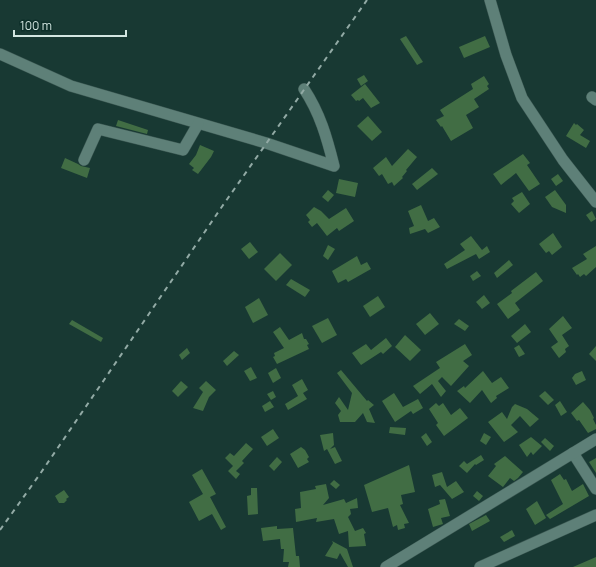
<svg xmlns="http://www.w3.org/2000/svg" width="596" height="567" viewBox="0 0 596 567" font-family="Manrope,sans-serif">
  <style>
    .building { fill: #416d44 }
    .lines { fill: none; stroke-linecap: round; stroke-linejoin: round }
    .minor-casing { stroke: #3b5752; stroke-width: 12 }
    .minor { stroke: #5e8078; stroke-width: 11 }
    .rail { stroke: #92aaa5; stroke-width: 2; stroke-dasharray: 5 5; stroke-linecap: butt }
  </style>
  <rect width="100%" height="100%" fill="#183933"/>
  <g class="building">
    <polygon points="406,36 423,62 417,65 400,39"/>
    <polygon points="485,36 490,47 464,58 459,47"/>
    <polygon points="364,75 368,81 361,86 357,79"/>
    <polygon points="484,76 489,84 487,86 489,89 474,99 479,107 466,115 473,128 451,141 442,126 441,127 436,120 444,116 440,110 473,89 471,84"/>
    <polygon points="365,84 380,103 371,108 363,98 359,101 358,100 356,101 351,95"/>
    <polygon points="368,116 382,132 372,141 357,126"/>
    <polygon points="118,120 148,130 147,134 116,126"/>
    <polygon points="574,123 576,125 577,124 584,130 580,135 590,141 586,148 566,136"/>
    <polygon points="200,145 214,151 211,157 198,174 192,170 194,168 189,164 196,155"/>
    <polygon points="408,149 417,157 406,170 407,171 402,177 403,178 394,186 392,182 388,184 382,174 379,176 373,168 386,157 392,166"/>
    <polygon points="523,154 530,163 527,165 540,184 529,191 516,173 501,185 493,174"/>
    <polygon points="65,158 78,164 81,166 90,168 87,178 61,168"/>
    <polygon points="432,168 438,174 417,190 412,184"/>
    <polygon points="558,174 563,181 556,186 551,179"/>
    <polygon points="339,179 358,183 355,197 336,193"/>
    <polygon points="328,190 334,195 328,202 322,197"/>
    <polygon points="555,190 566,205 566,213 552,207 545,197"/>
    <polygon points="522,192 530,204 519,213 511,204 514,201 512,198"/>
    <polygon points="421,205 428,221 434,218 440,227 428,233 425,229 410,234 409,228 414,226 408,211"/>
    <polygon points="314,207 321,211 329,219 346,208 354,221 339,231 337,228 327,236 317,223 312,227 308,222 310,220 306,215"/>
    <polygon points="592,211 596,219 591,222 586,215"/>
    <polygon points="553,233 562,247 552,255 549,251 546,253 539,244"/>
    <polygon points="471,236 482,250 487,246 490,252 479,259 476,254 447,269 444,264 465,250 460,244"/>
    <polygon points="250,242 258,252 249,259 241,249"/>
    <polygon points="328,245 335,249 328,260 323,256"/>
    <polygon points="596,246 596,267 586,276 584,274 580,277 578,274 577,275 572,268 587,259 583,254"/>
    <polygon points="280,253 292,265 276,281 264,269"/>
    <polygon points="357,256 361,265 367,262 371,269 348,282 346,279 338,283 332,271"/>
    <polygon points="509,260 513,265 497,278 494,273"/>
    <polygon points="477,271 481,276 473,281 470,276"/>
    <polygon points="536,272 543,281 515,303 520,310 508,319 497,304 512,293 511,291"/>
    <polygon points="291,279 310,290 305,297 286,285"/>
    <polygon points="484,295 490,303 482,309 476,302"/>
    <polygon points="378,296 385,307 370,317 363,306"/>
    <polygon points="259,298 268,315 253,323 245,307"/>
    <polygon points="430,313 439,324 425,335 416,324"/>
    <polygon points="563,316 572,328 562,335 569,346 565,349 566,352 559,358 551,347 558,342 549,329"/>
    <polygon points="328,318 337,335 322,343 312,326"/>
    <polygon points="459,319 469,326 465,331 454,324"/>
    <polygon points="72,320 103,338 101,342 69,324"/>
    <polygon points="525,324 531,332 517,343 511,336"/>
    <polygon points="280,327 289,340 302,333 304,339 306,339 309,344 307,345 309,349 277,364 273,357 275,356 274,353 284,348 273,332"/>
    <polygon points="405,335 421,350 410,361 395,347"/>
    <polygon points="386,338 392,346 383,354 381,352 361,365 352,353 366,344 371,350"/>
    <polygon points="465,344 472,355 463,361 469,366 451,386 442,377 438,381 446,391 441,397 432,384 420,394 413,386 440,368 436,362"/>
    <polygon points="519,345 525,354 519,357 514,348"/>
    <polygon points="596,346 596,361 589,354"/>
    <polygon points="187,348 190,353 182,360 179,355"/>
    <polygon points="234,351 239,355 227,366 223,361"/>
    <polygon points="251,367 257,378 250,381 244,371"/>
    <polygon points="276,368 281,378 273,383 268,373"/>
    <polygon points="341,370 367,401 368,400 374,405 369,409 375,423 367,422 363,413 355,422 340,422 338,415 341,411 335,403 339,397 348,410 352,393 337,373"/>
    <polygon points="483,371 492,383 501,377 509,388 496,396 497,398 491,403 482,390 470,403 457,391 464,386 465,388"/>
    <polygon points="582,371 586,380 576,385 572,378 575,374"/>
    <polygon points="302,379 308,390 303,393 307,399 288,410 285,404 298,396 292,385"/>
    <polygon points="181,381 188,387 178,397 172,391"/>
    <polygon points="206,381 216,390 209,397 203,411 193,408 203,392 199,388"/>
    <polygon points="273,391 276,397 271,400 267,394"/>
    <polygon points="545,391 554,400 548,405 539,396"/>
    <polygon points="394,393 403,407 418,399 423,408 413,414 411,411 395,422 382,401"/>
    <polygon points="270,401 274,407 265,412 262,406"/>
    <polygon points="560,401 567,412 561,416 555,405"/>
    <polygon points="583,402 590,410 594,418 593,419 596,425 596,429 588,433 579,420 577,421 571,413"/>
    <polygon points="436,403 439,406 443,403 451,415 460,408 468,418 444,436 436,425 438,423 429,409"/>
    <polygon points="515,404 527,409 539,419 530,427 520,416 511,425 518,432 504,442 488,422 502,412 507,419 512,407"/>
    <polygon points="390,427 406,428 405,435 389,433"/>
    <polygon points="273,429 279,438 267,446 261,437"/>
    <polygon points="333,433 334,445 330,449 335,447 342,461 335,464 327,449 324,451 320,435"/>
    <polygon points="426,433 432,442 427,446 421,437"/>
    <polygon points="484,433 491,437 486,445 480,441"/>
    <polygon points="531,437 542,446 533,455 531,452 527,457 519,445"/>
    <polygon points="545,438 554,446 550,451 541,442"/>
    <polygon points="246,443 253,449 242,461 244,463 236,471 240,474 236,479 228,471 233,466 225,458 230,453 234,456"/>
    <polygon points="301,447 305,450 309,457 307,459 309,462 298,468 290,454"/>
    <polygon points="481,455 484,460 476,465 475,464 467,473 459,466 464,461 467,464"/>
    <polygon points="505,456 523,472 518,478 514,481 510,478 503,487 488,476 496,466 494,464"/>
    <polygon points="277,457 282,462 274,471 269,466"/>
    <polygon points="596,458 596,473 589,462"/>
    <polygon points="409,465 415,492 401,495 403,504 400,505 409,523 404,524 405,528 398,530 397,525 393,527 388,508 372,512 364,485"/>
    <polygon points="202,469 216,494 210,497 226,527 221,530 212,514 199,521 189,502 203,494 192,475"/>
    <polygon points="442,472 447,487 456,481 464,492 452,499 440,485 435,487 432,475"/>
    <polygon points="560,474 564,480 566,479 572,491 583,484 589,496 550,519 546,515 563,504 551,480"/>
    <polygon points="334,480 340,485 336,489 330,484"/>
    <polygon points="326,484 329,498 323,505 344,499 346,503 357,498 358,508 350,509 351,514 348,517 355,531 363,528 366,533 364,534 366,546 349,547 348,531 339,534 334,519 316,522 317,518 296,522 295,509 301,508 300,492 316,489 315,486"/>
    <polygon points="251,488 257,488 258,514 248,515 247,496 251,495"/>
    <polygon points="64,490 69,497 66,499 67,500 64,503 59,503 55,496"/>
    <polygon points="477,491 483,496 479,501 473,496"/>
    <polygon points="445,499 450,516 441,518 443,524 433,527 428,509 440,504 439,500"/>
    <polygon points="537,501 546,518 535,525 526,509"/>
    <polygon points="486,515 490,521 472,531 469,524"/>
    <polygon points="277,526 277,529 293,528 296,556 299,556 300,567 288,567 289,562 283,562 284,549 281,549 280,539 263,541 261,528"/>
    <polygon points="512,530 515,536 504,542 500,537"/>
    <polygon points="332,541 347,549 353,567 348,567 340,553 337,559 325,556 333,543"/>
    <polygon points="596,557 596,567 573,567"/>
  </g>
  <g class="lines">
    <defs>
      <g id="minor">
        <polyline points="490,0 506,55 522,98 563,160 596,202"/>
        <path d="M 0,54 L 71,86 L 266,143 L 334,166 C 327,138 320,113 304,89"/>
        <polyline points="592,97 596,100"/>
        <polyline points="84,160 98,129 183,150 198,124"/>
        <polyline points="573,453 596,489"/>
        <polyline points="386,567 596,439"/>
        <polyline points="480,567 596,515"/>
      </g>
    </defs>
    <use href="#minor" class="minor-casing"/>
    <use href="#minor" class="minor"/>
    <polyline class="rail" points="0,530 40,474 221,208 367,0"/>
  </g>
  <path d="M14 30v6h112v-6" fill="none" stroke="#d3e6e1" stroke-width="2"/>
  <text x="20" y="30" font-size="12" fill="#d3e6e1" stroke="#0d2f29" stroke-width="3" paint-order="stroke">100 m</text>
</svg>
